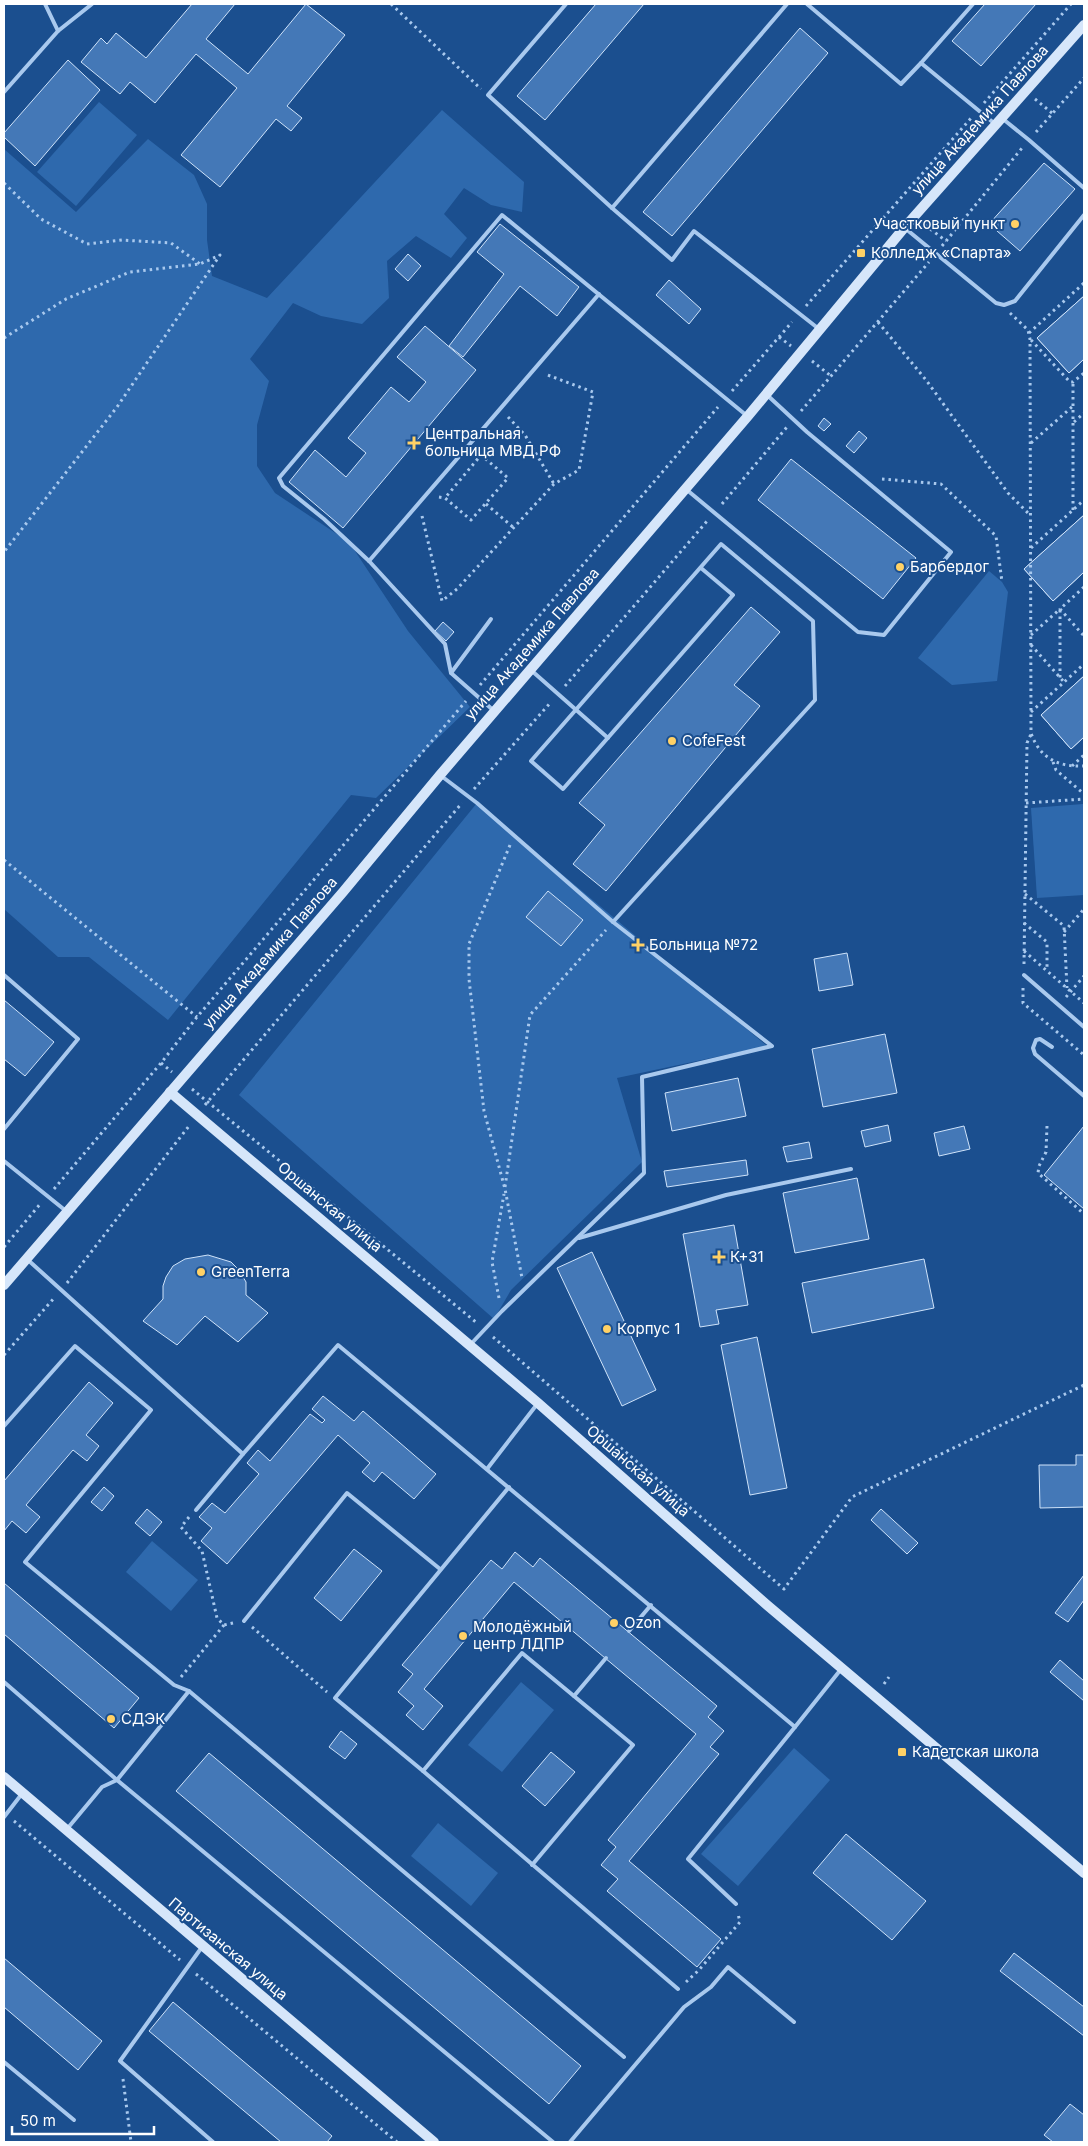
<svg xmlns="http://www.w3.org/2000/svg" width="1088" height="2146" viewBox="0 0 1088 2146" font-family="Inter,sans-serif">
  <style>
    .green { fill: #2e69ad }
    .building { fill: #4478b7; stroke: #cfe3fa }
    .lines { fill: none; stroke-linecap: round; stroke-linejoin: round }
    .path { stroke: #a9c9ee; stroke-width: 3; stroke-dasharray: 2.5 4; stroke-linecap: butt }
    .lane { stroke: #a9c9ee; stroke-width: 4 }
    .secondary { stroke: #d6e6fa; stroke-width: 10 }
    .poi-dot { fill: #ffd166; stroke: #1b4f8f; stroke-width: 2 }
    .labels { text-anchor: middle; stroke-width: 4; stroke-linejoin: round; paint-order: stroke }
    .street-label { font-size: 15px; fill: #fff; stroke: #1b4f8f }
    .poi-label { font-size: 15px; fill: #fff; stroke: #1b4f8f; text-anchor: start }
  </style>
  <rect width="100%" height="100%" fill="#1b4f8f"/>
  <g class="green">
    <polygon points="99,102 137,135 76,206 37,172"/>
    <polygon points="442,110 524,182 522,212 491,205 464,188 444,214 467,238 451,258 416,236 387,261 389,298 362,324 321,316 293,303 250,359 269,381 257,425 257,466 275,493 349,542 408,631 470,707 376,798 351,795 168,1020 89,957 58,957 4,909 4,149 76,212 148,139 194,175 207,204 207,240 212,276 267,298"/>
    <polygon points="989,571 1002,582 1008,592 997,681 952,685 918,658"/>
    <polygon points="477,803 767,1046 617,1078 642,1162 511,1290 494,1319 239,1095"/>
    <polygon points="1083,804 1084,895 1037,898 1031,808"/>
    <polygon points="152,1541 198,1580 171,1611 126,1572"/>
    <polygon points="521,1682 554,1710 502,1772 468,1745"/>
    <polygon points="794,1748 830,1780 738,1886 701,1854"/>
    <polygon points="438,1823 498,1873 471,1906 411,1856"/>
  </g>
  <g class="building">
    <polygon points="192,4 235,4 206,39 248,74 306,4 345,35 287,106 302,118 291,131 276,119 220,187 181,155 237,88 196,54 155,103 130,82 120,94 81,62 101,38 107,44 116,33 146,58"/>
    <polygon points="596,4 644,4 545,120 517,96"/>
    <polygon points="985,4 1036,4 981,66 952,41"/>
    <polygon points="800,28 828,53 672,236 643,212"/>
    <polygon points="68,60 100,90 35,166 4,137 4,133"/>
    <polygon points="1044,163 1075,189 1020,251 989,224"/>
    <polygon points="500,224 579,287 557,316 520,286 463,357 449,346 504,274 477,252"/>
    <polygon points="408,254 421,266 408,281 395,269"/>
    <polygon points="669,280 701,309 689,324 656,295"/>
    <polygon points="1084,296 1084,359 1069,373 1037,338"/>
    <polygon points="1084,296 1084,359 1069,373 1037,338"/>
    <polygon points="425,326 476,370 343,528 289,482 315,450 346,477 366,453 348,438 391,387 409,402 426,382 397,357"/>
    <polygon points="824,418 831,424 824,431 818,426"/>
    <polygon points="859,431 867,438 854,453 846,446"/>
    <polygon points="791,459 916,558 883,599 758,500"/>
    <polygon points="1084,515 1084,572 1053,601 1024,569"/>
    <polygon points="1084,515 1084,572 1053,601 1024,569"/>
    <polygon points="751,607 780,632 734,685 760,706 606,891 573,864 605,825 579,803"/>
    <polygon points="443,622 454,632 446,641 435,631"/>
    <polygon points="1084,676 1084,737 1071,749 1041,715"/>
    <polygon points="1084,676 1084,737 1071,749 1041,715"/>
    <polygon points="548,891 583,920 561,946 526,917"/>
    <polygon points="847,953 853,985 819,991 814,959"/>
    <polygon points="4,1000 54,1042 25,1076 4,1059"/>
    <polygon points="885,1034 897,1093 823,1107 812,1049"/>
    <polygon points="738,1078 746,1116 672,1131 665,1093"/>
    <polygon points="888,1125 891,1141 865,1147 861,1131"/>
    <polygon points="964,1126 970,1149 939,1156 934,1133"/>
    <polygon points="1084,1126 1084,1209 1044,1175"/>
    <polygon points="809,1142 812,1158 787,1162 783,1147"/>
    <polygon points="746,1160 748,1175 667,1187 664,1171"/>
    <polygon points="857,1178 869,1239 795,1253 783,1193"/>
    <polygon points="734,1225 748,1305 716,1310 719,1324 700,1327 683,1234"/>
    <polygon points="592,1252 656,1390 622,1406 557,1268"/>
    <polygon points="208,1255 231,1262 239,1270 246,1282 246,1295 268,1313 238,1342 205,1316 177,1345 143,1321 163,1299 163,1286 166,1277 173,1266 185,1259"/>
    <polygon points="924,1259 934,1308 812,1333 802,1283"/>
    <polygon points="757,1337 787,1488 750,1495 721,1345"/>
    <polygon points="89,1382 113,1403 86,1435 99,1446 87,1461 73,1450 26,1505 40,1517 26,1533 12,1521 4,1531 4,1481"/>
    <polygon points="323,1396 354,1421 363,1411 436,1474 414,1499 382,1472 374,1482 362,1472 370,1463 338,1435 227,1564 201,1541 212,1528 199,1517 212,1503 225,1513 259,1474 247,1463 258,1450 270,1461 310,1414 322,1423 325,1420 312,1409"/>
    <polygon points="1076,1455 1084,1455 1084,1507 1040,1508 1039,1465 1076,1465"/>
    <polygon points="104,1487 114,1496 102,1511 91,1502"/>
    <polygon points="147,1509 162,1522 150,1536 135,1523"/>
    <polygon points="881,1509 918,1543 907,1554 871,1520"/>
    <polygon points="354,1549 382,1571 341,1621 314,1598"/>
    <polygon points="515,1552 533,1567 540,1558 717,1706 708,1717 724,1731 710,1747 719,1754 629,1861 721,1939 697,1967 607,1891 618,1879 601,1865 616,1847 608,1840 696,1734 514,1582 424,1689 443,1706 423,1730 406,1715 414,1706 398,1692 413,1674 402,1665 491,1560 502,1569"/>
    <polygon points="1084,1575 1084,1600 1068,1622 1055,1613"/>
    <polygon points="4,1583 139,1698 114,1728 4,1634"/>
    <polygon points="1060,1660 1084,1681 1084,1701 1050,1672"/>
    <polygon points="341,1731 357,1744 345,1759 329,1747"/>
    <polygon points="551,1752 575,1772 545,1806 522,1786"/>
    <polygon points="209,1753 581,2066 549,2104 176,1791"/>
    <polygon points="846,1834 926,1901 892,1940 813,1873"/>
    <polygon points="1014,1953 1084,2007 1084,2036 1000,1971"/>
    <polygon points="4,1958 102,2041 78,2070 4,2007"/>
    <polygon points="173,2002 332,2136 327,2142 281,2142 149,2031"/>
    <polygon points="1070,2104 1084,2115 1084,2142 1053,2142 1044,2135"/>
  </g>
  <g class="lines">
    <g class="path">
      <polyline points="391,4 481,89"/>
      <polyline points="1035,99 1052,113"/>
      <polyline points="984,103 1071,4"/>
      <polyline points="1036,132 1084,78"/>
      <polyline points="4,183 41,219 87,244 122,240 171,243 200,264"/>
      <polyline points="925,225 946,241"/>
      <polyline points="942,246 1022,148"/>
      <polyline points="806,306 972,117"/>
      <path d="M 1010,313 L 1028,330 L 1030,339 L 1031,733 C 1040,759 1059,767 1084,766"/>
      <polyline points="878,322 926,380 1008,493 1030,515"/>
      <polyline points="1029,333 1084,283"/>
      <polyline points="779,337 791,346"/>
      <polyline points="4,338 66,299 130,272 200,264 220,255 117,407 4,552"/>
      <polyline points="1031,340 1070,382 1073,382 1084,373"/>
      <polyline points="812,361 831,376"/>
      <polyline points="732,391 792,322"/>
      <polyline points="801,411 929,262"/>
      <polyline points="508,417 525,435 554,484"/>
      <polyline points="1074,422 1084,413"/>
      <polyline points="1031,443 1073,406"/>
      <polyline points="882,479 941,484 996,536 1002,582"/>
      <polyline points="439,497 445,498 471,520 508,478 481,455 445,498"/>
      <polyline points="486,504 514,528"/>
      <polyline points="722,504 787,427"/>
      <polyline points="1073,510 1073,382"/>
      <polyline points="422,516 442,601 457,589 554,484 579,470 593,392 545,374"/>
      <polyline points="1031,548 1084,500"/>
      <polyline points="1084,587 1060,609 1084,636"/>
      <polyline points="1060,610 1060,678"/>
      <polyline points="1031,635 1060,609"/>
      <polyline points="1031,645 1064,682"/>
      <polyline points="480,685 718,407"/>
      <polyline points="565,686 708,520"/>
      <polyline points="1031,712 1084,664"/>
      <polyline points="1053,762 1056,770 1084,794"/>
      <polyline points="1072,766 1084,755"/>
      <polyline points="474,789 551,702"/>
      <polyline points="1026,803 1084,799"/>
      <polyline points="510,845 469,944 469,979 484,1111 505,1189 522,1278"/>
      <polyline points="4,860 197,1017"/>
      <polyline points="1025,894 1064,926 1067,988"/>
      <polyline points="1024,923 1047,942 1047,970"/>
      <polyline points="1064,932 1084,909"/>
      <polyline points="1024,951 1084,1003"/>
      <polyline points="1024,964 1027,743 1031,734"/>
      <polyline points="1023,988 1023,1003 1084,1055"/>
      <polyline points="1066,997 1084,976"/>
      <polyline points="161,1063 172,1072"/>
      <polyline points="192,1089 477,1323"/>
      <polyline points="205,1105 462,803"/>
      <polyline points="1047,1126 1046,1152 1039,1166 1038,1173 1084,1214"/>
      <polyline points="505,1187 530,1015 606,930"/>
      <polyline points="54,1189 161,1063 197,1017 466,701"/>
      <polyline points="4,1247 41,1203"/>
      <polyline points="67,1283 189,1126"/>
      <polyline points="499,1298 492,1262 504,1194"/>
      <polyline points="493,1337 784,1589 852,1497 1084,1385"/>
      <polyline points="4,1355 55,1297"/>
      <polyline points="189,1517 181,1527 202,1551 217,1618 224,1625 233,1623"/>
      <polyline points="252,1627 327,1692"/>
      <polyline points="181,1677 224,1625"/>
      <polyline points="884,1684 889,1677"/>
      <polyline points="14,1821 180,1960"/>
      <polyline points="196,1974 397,2142"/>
      <polyline points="686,1982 699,1970 740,1922 738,1914"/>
      <polyline points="123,2079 131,2142"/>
    </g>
    <g class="lane">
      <polyline points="45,4 58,31 92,4"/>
      <polyline points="566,4 488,95 612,208 787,4"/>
      <polyline points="807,4 901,84 921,63"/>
      <polyline points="973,4 921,63 995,124"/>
      <polyline points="4,92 58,31"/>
      <polyline points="1003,119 1029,140 1084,188"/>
      <polyline points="612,208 672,260 694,231 819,329"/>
      <polyline points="906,229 996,303 1004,305 1015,301 1084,215"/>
      <polyline points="687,490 858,632 884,635 951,552 807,432 766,394"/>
      <polyline points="369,561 599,294"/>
      <polyline points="532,671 608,738"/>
      <polyline points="451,673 491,619"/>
      <polyline points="493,710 451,673 445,644 369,561 324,519 283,486 279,478 502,215 746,415"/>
      <polyline points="440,775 477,803 613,922 772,1046 642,1077 644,1173 502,1311 470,1345"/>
      <polyline points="613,922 815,700 813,621 721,544 531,761 563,789 733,595 701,568"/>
      <polyline points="4,975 78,1039 4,1129"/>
      <polyline points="1024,975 1084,1027"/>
      <polyline points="1052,1047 1040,1039 1036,1040 1033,1048 1035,1054 1084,1096"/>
      <polyline points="4,1161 66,1211"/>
      <polyline points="579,1238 726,1195 851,1169"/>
      <polyline points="28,1260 243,1454 338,1345 795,1727 842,1668"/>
      <polyline points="4,1426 75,1346 151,1410 25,1562 174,1685 189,1691 624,2057"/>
      <polyline points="487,1469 538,1403"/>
      <polyline points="509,1487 335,1698 423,1771 678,1989"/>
      <polyline points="196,1510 243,1454"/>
      <polyline points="244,1621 347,1493 440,1569"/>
      <polyline points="629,1631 651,1605"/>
      <polyline points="4,1682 117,1780 553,2142"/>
      <polyline points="574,1696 606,1658"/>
      <polyline points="423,1771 522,1653 633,1745 532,1865"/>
      <polyline points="4,1817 21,1795"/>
      <polyline points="67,1829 102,1787 117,1780 189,1691"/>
      <polyline points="736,1904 688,1859 795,1727"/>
      <polyline points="202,1947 120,2061 213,2142"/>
      <polyline points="4,2062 74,2120"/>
      <polyline points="570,2142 684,2007 711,1987 728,1967 794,2022"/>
    </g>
    <g class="secondary">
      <polyline points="170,1092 538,1403 767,1605 1084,1873"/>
      <polyline points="4,1285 343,892 440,775 748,416 904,228 1084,25"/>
      <polyline points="4,1777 434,2142"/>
    </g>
  </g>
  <g class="poi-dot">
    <circle cx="1015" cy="224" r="5"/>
    <rect x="856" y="248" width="10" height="10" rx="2.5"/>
    <path d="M411.5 435.5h5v5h5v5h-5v5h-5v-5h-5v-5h5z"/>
    <circle cx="900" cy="567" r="5"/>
    <circle cx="672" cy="741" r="5"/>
    <path d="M635.5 937.5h5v5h5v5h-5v5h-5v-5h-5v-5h5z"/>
    <path d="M716.5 1249.5h5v5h5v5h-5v5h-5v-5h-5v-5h5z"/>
    <circle cx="201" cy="1272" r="5"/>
    <circle cx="607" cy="1329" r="5"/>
    <circle cx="614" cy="1623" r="5"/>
    <circle cx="463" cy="1636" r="5"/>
    <circle cx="111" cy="1719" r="5"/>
    <rect x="897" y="1747" width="10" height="10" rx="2.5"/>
  </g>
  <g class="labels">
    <g class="street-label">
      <text transform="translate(980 120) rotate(-48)" y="5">улица Академика Павлова</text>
      <text transform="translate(532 644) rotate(-49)" y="5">улица Академика Павлова</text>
      <text transform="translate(270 953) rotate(-49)" y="5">улица Академика Павлова</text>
      <text transform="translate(330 1207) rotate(40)" y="5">Оршанская улица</text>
      <text transform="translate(638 1471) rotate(41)" y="5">Оршанская улица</text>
      <text transform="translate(228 1949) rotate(40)" y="5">Партизанская улица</text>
    </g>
    <g class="poi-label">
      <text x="1005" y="229" text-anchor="end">Участковый пункт</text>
      <text x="871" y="258">Колледж «Спарта»</text>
      <text x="425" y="439">Центральная<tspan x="425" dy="17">больница МВД РФ</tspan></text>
      <text x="910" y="572">Барбердог</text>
      <text x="682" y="746">CofeFest</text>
      <text x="649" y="950">Больница №72</text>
      <text x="730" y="1262">К+31</text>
      <text x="211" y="1277">GreenTerra</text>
      <text x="617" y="1334">Корпус 1</text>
      <text x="624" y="1628">Ozon</text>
      <text x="473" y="1632">Молодёжный<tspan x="473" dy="17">центр ЛДПР</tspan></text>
      <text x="121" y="1724">СДЭК</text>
      <text x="912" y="1757">Кадетская школа</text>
    </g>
  </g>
  <rect width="1088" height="2146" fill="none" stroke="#ffffff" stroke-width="10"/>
  <path d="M12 2126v8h142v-8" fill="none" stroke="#ffffff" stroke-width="2.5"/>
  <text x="20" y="2126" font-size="15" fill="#ffffff" stroke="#1b4f8f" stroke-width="4" paint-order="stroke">50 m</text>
</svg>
